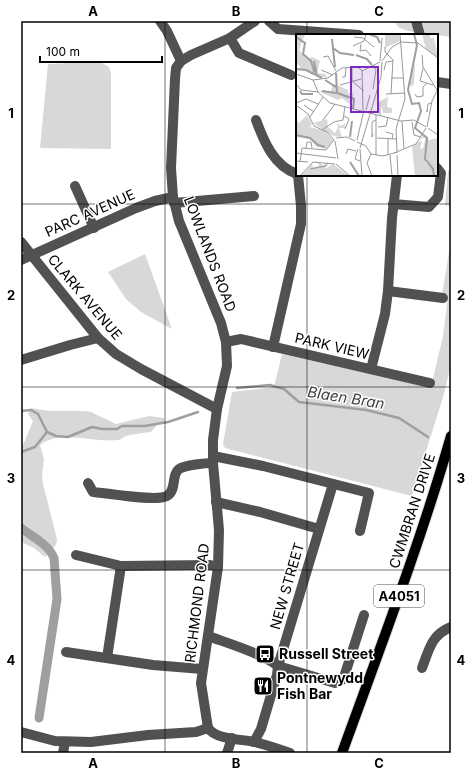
<svg xmlns="http://www.w3.org/2000/svg" width="472" height="774" viewBox="0 0 472 774" font-family="Inter,sans-serif">
  <style>
    .green { fill: #d8d8d8 }
    .lines { fill: none; stroke-linecap: round; stroke-linejoin: round }
    .stream { stroke: #9f9f9f; stroke-width: 2.5 }
    .canal { stroke: #9f9f9f; stroke-width: 9 }
    .major-casing { stroke: #dbdbdb; stroke-width: 12 }
    .minor { stroke: #515151; stroke-width: 10 }
    .major { stroke: #000; stroke-width: 10 }
    .grid { fill: none; stroke: #000; stroke-width: 1; stroke-opacity: 0.55 }
    .labels { text-anchor: middle; stroke-width: 3; stroke-linejoin: round; paint-order: stroke }
    .shield { fill: #fff; stroke: #4c4c4c; stroke-width: 1 }
    .shield-label { font-size: 13px; font-weight: bold; fill: #000 }
    .street-label { font-size: 14px; fill: #000; stroke: #fff }
    .poi-label { font-size: 14px; font-weight: bold; fill: #000; stroke: #fff; text-anchor: start }
    .water-label { font-size: 15px; font-style: italic; fill: #404040; stroke: #fff }
    .inset-river { fill: none; stroke: #9f9f9f; stroke-width: 2 }
    .inset-road { fill: none; stroke: #999; stroke-width: 1 }
    .view { fill: #7b2cbf; fill-opacity: 0.15; stroke: #7b2cbf; stroke-width: 2 }
    .inset-edge { fill: none; stroke: #000; stroke-width: 2 }
    .neatline { fill: none; stroke: #000; stroke-width: 1.5 }
    .grid-label { font-size: 13px; text-anchor: middle; font-weight: bold; fill: #000 }
  </style>
  <rect width="100%" height="100%" fill="#fff"/>
  <g class="green">
    <polygon points="394,21 451,21 451,37 408,31 398,27"/>
    <polygon points="92,62 102,63 109,67 111,74 111,149 40,148 48,64"/>
    <polygon points="451,169 451,206 445,205 448,171"/>
    <polygon points="451,240 451,364 444,394 412,496 225,448 223,444 232,392 274,387 282,354 431,387 443,336 448,296 442,295"/>
    <polygon points="145,254 172,329 141,312 126,299 108,272"/>
    <path d="M 31,408 L 49,411 L 85,411 L 91,412 L 116,424 L 149,416 L 164,418 L 165,423 L 157,425 L 151,432 C 142,433 134,434 126,436 C 123,437 121,440 118,440 C 95,443 59,429 40,445 L 44,459 L 42,475 L 43,484 L 57,539 L 56,545 L 45,557 L 34,548 L 21,542 L 21,445 L 24,443 L 33,421 L 28,414 Z"/>
  </g>
  <g class="lines">
    <g class="stream">
      <polyline points="237,388 270,385 284,389 299,402 366,410 399,418 428,437"/>
      <polyline points="21,411 31,410 38,414 47,432 56,436 68,437 92,427 102,429 117,429 122,426 145,426 168,422 198,412"/>
      <polyline points="21,452 35,447 47,432"/>
    </g>
    <path class="canal" d="M 21,528 C 33,537 48,544 54,558 L 57,599 L 39,718"/>
    <defs>
      <path id="major" d="M 342,753 C 380,648 420,544 451,436"/>
    </defs>
    <use href="#major" class="major-casing"/>
    <g class="minor">
      <polyline points="160,21 167,31 181,61"/>
      <polyline points="269,21 278,29 359,35"/>
      <polyline points="416,21 420,35"/>
      <polyline points="230,38 239,53 291,75"/>
      <polyline points="437,82 451,84"/>
      <path d="M 256,120 C 264,142 274,166 297,174"/>
      <polyline points="75,186 94,228"/>
      <polyline points="174,203 254,196"/>
      <polyline points="393,204 429,207 438,197 441,173 437,168"/>
      <polyline points="21,242 98,338 116,354 141,369 217,409"/>
      <polyline points="21,260 136,208 155,201 173,197"/>
      <polyline points="388,291 443,298"/>
      <polyline points="226,342 241,339 430,383"/>
      <polyline points="273,347 301,224 301,206 298,175"/>
      <polyline points="21,360 70,345 98,338"/>
      <polyline points="371,369 385,314 388,291 392,218 397,175"/>
      <polyline points="213,456 263,466 369,493 360,531"/>
      <path d="M 88,483 L 93,492 C 108,493 155,502 167,496 C 177,490 171,475 179,469 C 186,465 205,463 213,463"/>
      <polyline points="216,502 260,512 319,529"/>
      <polyline points="76,555 121,566 210,565 218,567"/>
      <path d="M 208,636 C 227,643 264,654 278,666 L 335,683 L 342,680 L 344,677 L 364,615"/>
      <polyline points="66,652 153,665 202,669"/>
      <polyline points="107,658 121,566"/>
      <path d="M 422,668 C 429,650 431,635 451,627"/>
      <polyline points="208,728 201,683 218,567 219,530 213,463 213,440 217,409 227,366 226,342 221,323 179,221 173,197 171,168 175,79 176,68 181,61 191,55 230,38 255,21"/>
      <path d="M 208,728 C 216,740 242,739 255,742 C 267,745 279,749 290,753"/>
      <polyline points="21,732 55,741 91,742 148,735 196,732 208,728"/>
      <polyline points="254,742 261,729 277,675 278,666 333,484"/>
      <polyline points="63,753 65,742"/>
      <polyline points="227,753 232,738"/>
    </g>
    <use href="#major" class="major"/>
  </g>
  <path class="grid" d="M 165,21 L 165,753M 307,21 L 307,35M 307,175 L 307,753M 21,204 L 451,204M 21,387 L 451,387M 21,570 L 451,570"/>
  <defs>
    <symbol id="bus-square" viewBox="-11 -11 22 22"><rect x="-9" y="-9" width="18" height="18" rx="4" fill="#000" stroke="#fff"/><path d="M-5-6H5V4H4V6H2V4H-2V6H-4V4H-5ZM-3.5-4V0h7V-4ZM-3.5 1.2v1.5H-2V1.2ZM2 1.2v1.5H3.5V1.2Z" fill="#fff"/></symbol>
    <symbol id="restaurant-square" viewBox="-11 -11 22 22"><rect x="-9" y="-9" width="18" height="18" rx="4" fill="#000" stroke="#fff"/><path d="M-5-6h1v4h1v-4h1v4h1v-4h1v5L-1.5 .5V6h-2V.5L-5-1ZM5-6V6H3V1.5H1.5Q1.5-4 5-6Z" fill="#fff"/></symbol>
  </defs>
  <g fill-rule="evenodd">
    <use href="#bus-square" x="254" y="643" width="22" height="22"/>
    <use href="#restaurant-square" x="252" y="675" width="22" height="22"/>
  </g>
  <g class="labels">
    <rect class="shield" x="374" y="585" width="50" height="22" rx="3"/>
    <g class="shield-label">
      <text x="399" y="601">A4051</text>
    </g>
    <g class="street-label">
      <text transform="translate(90 213) rotate(-24)" y="5">PARC AVENUE</text>
      <text transform="translate(210 254) rotate(69)" y="5">LOWLANDS ROAD</text>
      <text transform="translate(85 297) rotate(50)" y="5">CLARK AVENUE</text>
      <text transform="translate(332 346) rotate(13)" y="5">PARK VIEW</text>
      <text transform="translate(412 511) rotate(-72)" y="5">CWMBRAN DRIVE</text>
      <text transform="translate(287 586) rotate(-74)" y="5">NEW STREET</text>
      <text transform="translate(197 603) rotate(-83)" y="5">RICHMOND ROAD</text>
    </g>
    <g class="poi-label">
      <text x="279" y="659">Russell Street</text>
      <text x="277" y="683">Pontnewydd<tspan x="277" dy="16">Fish Bar</tspan></text>
    </g>
    <g class="water-label">
      <text transform="translate(346 398) rotate(9)" y="5">Blaen Bran</text>
    </g>
  </g>
  <g transform="translate(296 34)">
    <rect width="142" height="142" fill="#fff"/>
    <path d="M 0,0 L 9,0 L 3,16 L 11,25 L 16,23 L 24,27 L 21,39 L 29,40 L 31,44 L 17,41 L 10,36 L 0,36 L 5,33 L 0,29 ZM 89,0 L 103,0 L 104,7 L 89,14 ZM 126,0 L 134,0 L 134,4 L 138,4 L 142,23 L 130,15 ZM 119,29 L 118,49 L 116,53 L 112,49 ZM 39,50 L 52,56 L 52,59 L 65,58 L 57,59 L 58,66 L 53,64 L 55,71 L 46,64 L 42,66 L 22,57 L 35,58 L 36,52 ZM 92,63 L 91,73 L 96,74 L 96,79 L 87,79 L 84,67 ZM 11,81 L 16,90 L 14,93 L 29,97 L 37,106 L 31,115 L 21,113 L 14,105 L 0,103 L 0,86 L 3,89 ZM 31,85 L 32,93 L 39,99 L 42,93 L 41,89 L 45,92 L 49,89 L 49,94 L 43,94 L 46,103 L 37,102 L 17,89 ZM 127,101 L 133,106 L 142,104 L 142,142 L 139,142 L 138,135 L 130,127 L 131,105 L 129,124 L 130,129 L 136,133 L 137,142 L 119,142 L 116,113 L 124,107 L 126,108 L 124,114 L 127,115 L 130,103 L 125,105 ZM 22,128 L 27,131 L 31,129 L 29,135 L 37,130 L 53,142 L 5,142 L 16,130 L 17,133 L 23,132 Z" fill="#d8d8d8"/>
    <path class="inset-river" d="M 73,0 L 81,3 L 84,9M 118,0 L 121,11 L 112,56 L 116,70 L 123,69 L 125,77 L 119,94 L 131,104 L 129,125 L 137,135 L 138,142M 0,3 L 9,9 L 7,20 L 15,27 L 18,37 L 17,40M 36,5 L 39,33M 37,14 L 44,19 L 58,21M 60,21 L 71,25 L 76,31M 18,27 L 21,42M 0,35 L 10,36 L 26,44M 40,39 L 41,59 L 58,65 L 57,75M 29,46 L 40,53M 4,57 L 6,60 L 17,60M 26,57 L 40,59M 0,101 L 14,104 L 22,111 L 29,113M 54,103 L 56,87M 54,128 L 63,142"/>
    <path class="inset-road" d="M 58,3 L 67,4 L 78,13M 105,8 L 122,9 L 142,24M 65,10 L 64,17 L 70,16 L 75,22M 57,12 L 68,7 L 70,0M 89,13 L 89,18 L 97,26 L 95,60M 126,21 L 127,33 L 141,56M 27,23 L 32,22 L 40,37M 84,27 L 86,4M 86,27 L 96,13 L 105,8M 56,34 L 56,47 L 68,57M 127,34 L 124,47 L 137,51M 25,36 L 37,41M 88,36 L 90,28 L 97,27M 66,37 L 67,76M 66,37 L 84,28M 0,40 L 17,46M 46,43 L 49,43 L 50,34M 95,44 L 108,44M 17,46 L 22,58 L 34,69 L 105,87 L 118,86 L 130,93M 17,46 L 32,44 L 46,34 L 62,33 L 66,37M 0,50 L 5,56 L 22,58M 44,51 L 65,45M 77,55 L 80,36 L 77,31M 90,60 L 109,59M 119,60 L 121,63 L 127,62 L 127,53 L 131,49M 84,68 L 84,82M 0,69 L 10,65 L 22,70M 0,71 L 12,80 L 18,92 L 31,98 L 38,106M 8,71 L 18,78M 70,76 L 74,61M 131,76 L 131,78 L 132,70 L 136,69M 80,81 L 80,121M 48,82 L 53,85 L 49,95M 14,83 L 27,63M 27,86 L 39,70M 106,87 L 108,115M 116,88 L 118,101 L 125,103M 82,93 L 90,92 L 92,83M 131,93 L 136,67 L 142,55M 132,94 L 142,101M 26,96 L 38,88 L 47,86 L 49,72M 90,98 L 97,100 L 96,105M 77,100 L 76,103 L 76,88 L 80,86M 40,104 L 51,103 L 59,107M 81,104 L 100,105M 92,105 L 92,121M 61,106 L 68,76M 39,107 L 42,125M 61,108 L 70,112 L 75,120M 10,114 L 11,108 L 15,108 L 16,114M 64,114 L 85,43 L 86,28M 62,115 L 59,125 L 64,127M 64,115 L 66,142M 101,117 L 100,95 L 109,65 L 104,0M 102,118 L 98,119 L 120,110 L 130,94M 0,119 L 40,124M 50,120 L 52,115 L 60,117M 75,120 L 71,129 L 76,142M 75,120 L 87,122 L 98,119M 94,121 L 96,142M 101,121 L 102,142M 0,127 L 12,128M 4,128 L 6,114 L 30,116 L 38,106M 40,130 L 54,142M 14,135 L 30,132 L 32,129M 4,142 L 17,128 L 39,130"/>
    <path class="view" d="M 55,33 L 82,33 L 82,78 L 55,78 Z"/>
    <rect width="142" height="142" class="inset-edge"/>
  </g>
  <rect width="472" height="774" fill="none" stroke="#ffffff" stroke-width="44"/>
  <path d="M40 56v6h122v-6" fill="none" stroke="#000000" stroke-width="2"/>
  <text x="46" y="56" font-size="12" fill="#000000" stroke="#ffffff" stroke-width="3" paint-order="stroke">100 m</text>
  <rect x="22" y="22" width="428" height="730" class="neatline"/>
  <g class="grid-label">
    <text x="93" y="16">A</text>
    <text x="236" y="16">B</text>
    <text x="379" y="16">C</text>
    <text x="11" y="118">1</text>
    <text x="461" y="118">1</text>
    <text x="11" y="300">2</text>
    <text x="461" y="300">2</text>
    <text x="11" y="483">3</text>
    <text x="461" y="483">3</text>
    <text x="11" y="665">4</text>
    <text x="461" y="665">4</text>
    <text x="93" y="768">A</text>
    <text x="236" y="768">B</text>
    <text x="379" y="768">C</text>
  </g>
</svg>
